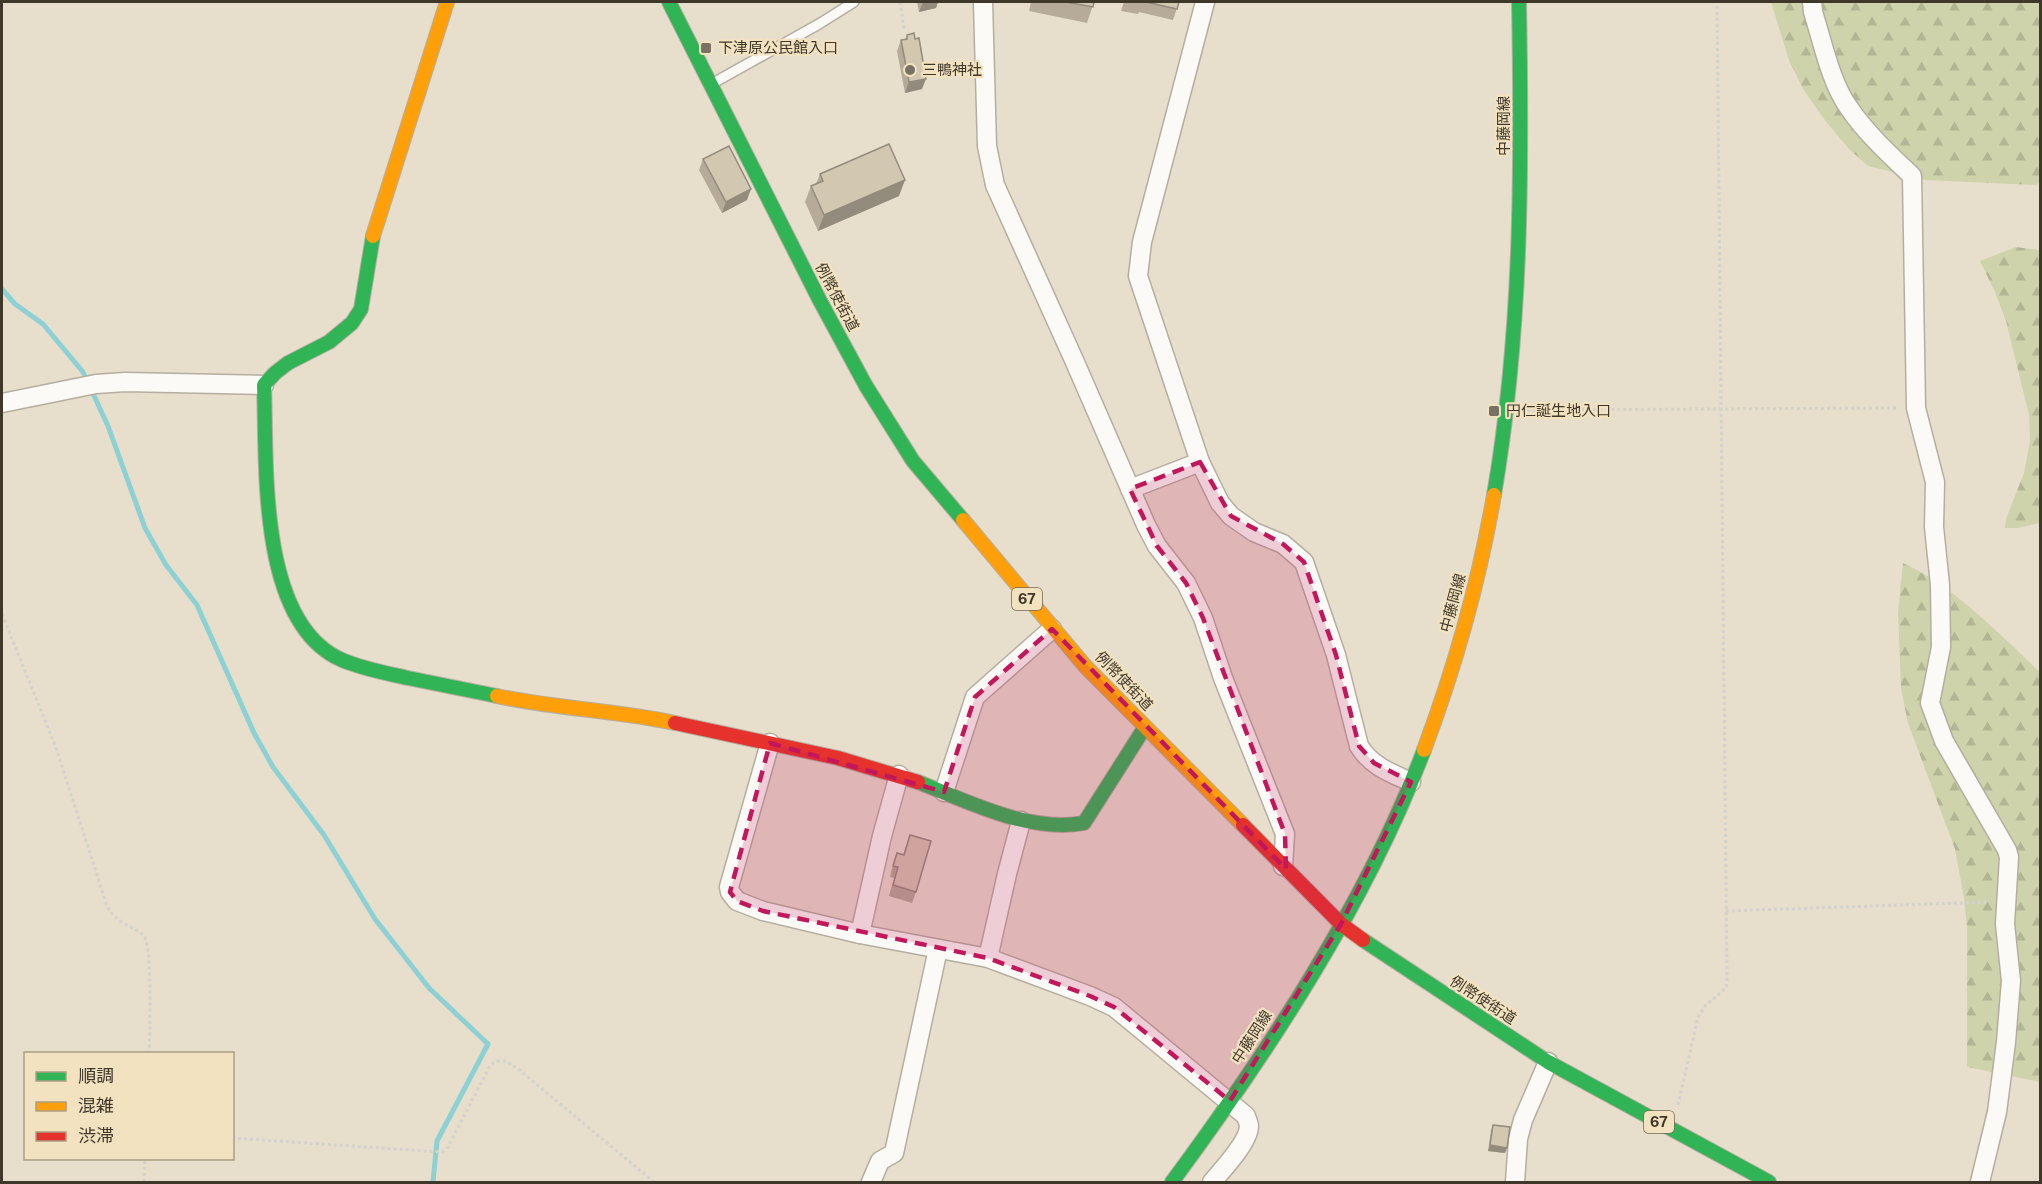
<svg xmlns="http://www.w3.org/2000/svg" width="2042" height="1184" viewBox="0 0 2042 1184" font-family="'Public Sans','Noto Sans JP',sans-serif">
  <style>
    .forest { fill: url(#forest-firs) }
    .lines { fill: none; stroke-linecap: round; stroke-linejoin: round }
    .stream { stroke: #8dd1d4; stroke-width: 5 }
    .lane-casing { stroke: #b5aea0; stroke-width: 12 }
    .street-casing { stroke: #b5aea0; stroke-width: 21 }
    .fast-casing { stroke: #b5aea0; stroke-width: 16 }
    .slow-casing { stroke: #b5aea0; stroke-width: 16 }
    .jam-casing { stroke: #b5aea0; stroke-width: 16 }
    .path { stroke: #d4d2cd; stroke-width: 3; stroke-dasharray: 3 3; stroke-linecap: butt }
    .lane { stroke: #fbfaf7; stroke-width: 9 }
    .street { stroke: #fbfaf7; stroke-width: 18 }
    .fast { stroke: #30b455; stroke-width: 14 }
    .slow { stroke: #ff9f0a; stroke-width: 14 }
    .jam { stroke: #e5322d; stroke-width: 14 }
    .wall { fill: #b5ab98 }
    .shaded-wall { fill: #938b7c }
    .building { fill: #d2c7b1; stroke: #938b7c; stroke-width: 1.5 }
    .marked { fill: #c2185b; fill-opacity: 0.2; stroke: #c2185b; stroke-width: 4.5; stroke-dasharray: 12 8; stroke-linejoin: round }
    .poi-dot { fill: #797163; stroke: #f3e2c0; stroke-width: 2 }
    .labels { text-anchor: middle; stroke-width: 4.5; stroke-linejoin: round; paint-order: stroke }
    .shield { fill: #f3e2c0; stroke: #746a57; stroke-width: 1.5 }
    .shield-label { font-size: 14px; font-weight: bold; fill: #3e372a }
    .poi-label { font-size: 15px; fill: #3e372a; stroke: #f3e2c0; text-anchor: start }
    .street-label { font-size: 15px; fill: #3e372a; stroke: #f3e2c0 }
  </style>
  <defs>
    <pattern id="forest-firs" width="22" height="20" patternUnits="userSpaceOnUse" patternTransform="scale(1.5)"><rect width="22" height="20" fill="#cfd3ac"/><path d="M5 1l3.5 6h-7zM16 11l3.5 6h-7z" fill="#b3b694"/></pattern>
  </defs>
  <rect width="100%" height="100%" fill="#e7decc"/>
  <g class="forest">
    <polygon points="1771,2 2040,2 2040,182 2036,185 1925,180 1868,166 1849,149 1827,123 1803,89 1789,60"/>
    <polygon points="2016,247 2040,250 2040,523 2017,528 2005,528 2006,519 2024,473 2030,441 2029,415 2006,321 1995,292 1980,261"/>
    <path d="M 1903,563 C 1955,587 1998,633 2040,672 L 2040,1082 L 1967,1067 L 1967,927 L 1964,898 L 1955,849 L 1908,723 L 1901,688 L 1898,613 Z"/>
  </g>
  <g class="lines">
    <polyline class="stream" points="2,289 15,304 43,324 83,372 108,426 145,528 166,565 197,605 254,733 273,767 324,835 375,919 429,988 488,1044 437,1141 433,1182"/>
    <defs>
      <polyline id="lane" points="715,82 819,24 854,2"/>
      <g id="street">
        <polyline points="983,2 987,146 995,185 1074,360 1146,525 1157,546 1186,583 1203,618 1223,678 1285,834 1283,866"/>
        <path d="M 1205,2 L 1142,242 L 1138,276 L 1200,462 L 1220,503 L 1231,516 L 1254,532 L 1283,544 L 1304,562 L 1336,655 L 1359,746 C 1371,766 1391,773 1411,782"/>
        <path d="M 1812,2 L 1813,12 C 1823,43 1830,81 1849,108 C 1866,133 1890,155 1912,176 L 1916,408 L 1935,482 L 1934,527 L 1940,585 L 1941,647 L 1930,703 L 1944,741 L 2007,850 L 2009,857 L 2005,924 L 2011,981 L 2006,1042 L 1997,1112 L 1980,1182"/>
        <polyline points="2,403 96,384 125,382 264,385"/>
        <polyline points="1130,489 1200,462"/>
        <path d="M 770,743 L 729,887 L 730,892 L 737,901 L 763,911 L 860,934 L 988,958 L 1090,996 L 1114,1007 L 1246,1116 C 1247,1120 1249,1123 1249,1126 C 1249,1142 1222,1170 1212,1182"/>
        <polyline points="944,792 975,697 1052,629"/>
        <polyline points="860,934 882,836 899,775"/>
        <polyline points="988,958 1007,874 1021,821"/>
        <polyline points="871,1182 880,1161 894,1153 938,949"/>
        <polyline points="1515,1182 1518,1139 1523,1120 1548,1062"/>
      </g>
      <g id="fast">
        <polyline points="669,2 819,299 866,386 913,461 963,520"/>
        <path d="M 373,236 L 361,309 L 352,323 L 329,342 L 288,363 L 275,373 L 264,385 C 267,463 257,623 342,660 C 363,669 386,673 408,678 C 438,684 468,690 497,696"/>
        <path d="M 1494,495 C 1522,332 1522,167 1519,2"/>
        <path d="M 918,782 C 969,802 1029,833 1084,823 L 1145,727"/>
        <polyline points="1363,940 1548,1062 1769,1182"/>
        <path d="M 1172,1182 C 1268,1052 1367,902 1424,750"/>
      </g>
      <g id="slow">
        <polyline points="373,236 447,2"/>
        <polyline points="963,520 1085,666 1243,825"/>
        <path d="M 497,696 C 556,709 616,710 675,723"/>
        <path d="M 1424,750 C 1455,667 1479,582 1494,495"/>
      </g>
      <g id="jam">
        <polyline points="675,723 838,758 918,782"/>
        <polyline points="1243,825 1341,924 1363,940"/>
      </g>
    </defs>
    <use href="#lane" class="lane-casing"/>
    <use href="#street" class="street-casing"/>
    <use href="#fast" class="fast-casing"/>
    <use href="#slow" class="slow-casing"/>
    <use href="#jam" class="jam-casing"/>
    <g class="path">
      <polyline points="900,2 904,29"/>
      <polyline points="1527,410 1898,408"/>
      <path d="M 2,614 L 55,745 L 107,906 C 117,926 138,926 145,938 C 152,949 150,1036 149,1054"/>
      <polyline points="1726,911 1989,902"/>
      <polyline points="1678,1105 1698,1017 1705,1006 1726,988 1727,981 1717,2"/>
      <polyline points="232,1138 442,1152 448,1147 490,1066 496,1061 506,1061 517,1068 654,1182"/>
      <polyline points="144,1182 145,1158"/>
    </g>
    <use href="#lane" class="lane"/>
    <use href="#street" class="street"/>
    <use href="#fast" class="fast"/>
    <use href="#slow" class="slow"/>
    <use href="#jam" class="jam"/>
  </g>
  <g class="wall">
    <polygon points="917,2 938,2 936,8 919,12"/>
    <polygon points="1031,2 1094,2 1087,23 1029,11"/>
    <polygon points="1124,2 1179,2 1173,20 1139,12 1138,14 1121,11"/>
    <polygon points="907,35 922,89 905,93 897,51 901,40 905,40"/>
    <polygon points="703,159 747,200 722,213 699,170"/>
    <polygon points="820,174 899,196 818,231 805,202 811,186 816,184"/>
    <polygon points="910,835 916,892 912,903 889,896 894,878 890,877 893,864 897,853 903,855"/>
    <polygon points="1493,1125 1505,1153 1488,1151 1491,1130"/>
  </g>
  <g class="shaded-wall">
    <polygon points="923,2 938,2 936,8 919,12"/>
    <polygon points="926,79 922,89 905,93 909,82"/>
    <polygon points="905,180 899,196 818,231 824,215"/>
    <polygon points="751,189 747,200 722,213 726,202"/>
    <polygon points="1490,1145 1507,1148 1505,1153 1488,1151"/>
  </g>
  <g class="building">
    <polygon points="1066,2 1094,2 1093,7"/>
    <polygon points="1146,2 1179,2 1177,9"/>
    <polygon points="914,33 915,39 919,38 926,79 909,82 901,40 907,39 907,35"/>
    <polygon points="889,144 905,180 824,215 811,186 823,181 820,174"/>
    <polygon points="729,146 751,189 726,202 703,159"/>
    <polygon points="910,835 931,841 916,892 893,885 898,867 893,866 897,853 904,855"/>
    <polygon points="1493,1125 1510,1127 1507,1148 1490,1145"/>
  </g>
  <path class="marked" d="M 1200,462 L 1231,516 L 1283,544 L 1304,562 L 1336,655 L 1359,746 L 1374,763 L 1411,782 L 1341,924 L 1230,1101 L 1114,1007 L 1090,996 L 988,958 L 763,911 L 737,901 L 730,892 L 770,743 L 944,792 L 975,697 L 1052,629 L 1286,869 L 1285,834 L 1203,618 L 1186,583 L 1157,546 L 1130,489 Z"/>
  <g class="poi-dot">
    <rect x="700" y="42" width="12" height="12" rx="3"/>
    <circle cx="910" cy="70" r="6"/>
    <rect x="1488" y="405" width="12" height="12" rx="3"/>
  </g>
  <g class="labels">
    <g class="shield">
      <rect x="1012" y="588" width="30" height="22" rx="4.5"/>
      <rect x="1644" y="1111" width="30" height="22" rx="4.5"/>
    </g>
    <g class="shield-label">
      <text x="1027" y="604">67</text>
      <text x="1659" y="1127">67</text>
    </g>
    <g class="poi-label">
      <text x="718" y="53">下津原公民館入口</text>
      <text x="922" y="75">三鴨神社</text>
      <text x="1506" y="416">円仁誕生地入口</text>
    </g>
    <g class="street-label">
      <text transform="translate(1504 126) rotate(-90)" y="5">中藤岡線</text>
      <text transform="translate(837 297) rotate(62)" y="5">例幣使街道</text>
      <text transform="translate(1453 603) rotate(-75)" y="5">中藤岡線</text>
      <text transform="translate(1124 681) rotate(46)" y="5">例幣使街道</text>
      <text transform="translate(1483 1000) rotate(33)" y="5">例幣使街道</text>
      <text transform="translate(1252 1037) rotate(-57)" y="5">中藤岡線</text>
    </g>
  </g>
  <rect width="2042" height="1184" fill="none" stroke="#3e372a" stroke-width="6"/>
  <rect x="24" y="1052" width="210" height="108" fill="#f3e2c0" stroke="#ab9e84" stroke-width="1.5"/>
  <rect x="36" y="1072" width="30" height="9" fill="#30b455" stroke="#ab9e84" stroke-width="1.5"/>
  <text x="78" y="1082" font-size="18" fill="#3e372a">順調</text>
  <rect x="36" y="1102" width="30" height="9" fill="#ff9f0a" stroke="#ab9e84" stroke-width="1.5"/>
  <text x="78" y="1112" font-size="18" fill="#3e372a">混雑</text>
  <rect x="36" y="1132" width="30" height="9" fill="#e5322d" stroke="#ab9e84" stroke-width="1.5"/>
  <text x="78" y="1142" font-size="18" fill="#3e372a">渋滞</text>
</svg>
